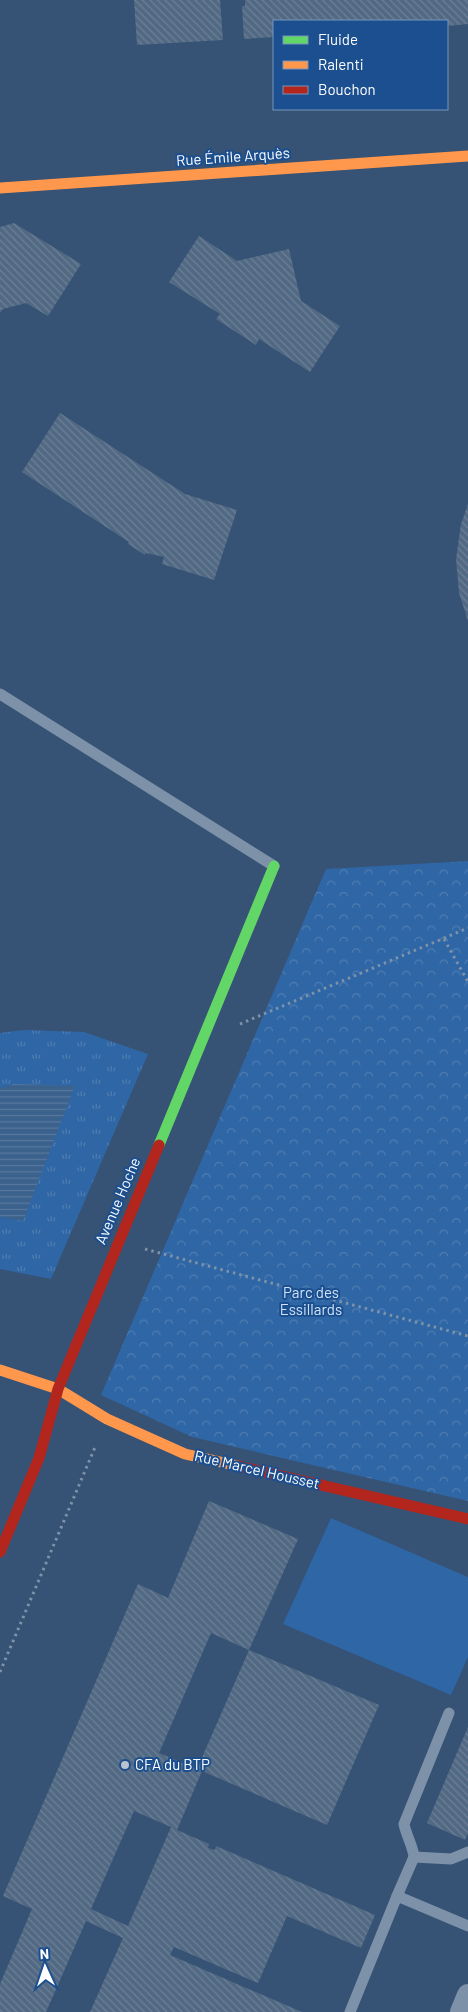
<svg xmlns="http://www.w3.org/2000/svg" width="468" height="2012" viewBox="0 0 468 2012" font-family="Barlow,sans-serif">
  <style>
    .grass { fill: url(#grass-tufts) }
    .park { fill: url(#park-crowns) }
    .pitch { fill: #2f66a5 }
    .water { fill: url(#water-rules) }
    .building { fill: url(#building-back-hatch); fill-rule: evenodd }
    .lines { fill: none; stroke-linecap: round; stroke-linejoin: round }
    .path { stroke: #7d92a8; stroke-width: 3; stroke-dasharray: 2.5 4; stroke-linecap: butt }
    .lane { stroke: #7d92a8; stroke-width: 11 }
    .street { stroke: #7d92a8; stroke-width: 22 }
    .fast { stroke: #63d668; stroke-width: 11 }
    .slow { stroke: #ff974d; stroke-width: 11 }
    .jam { stroke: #b3261e; stroke-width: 11 }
    .poi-dot { fill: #b9c2ce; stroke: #1b4f8f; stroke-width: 2 }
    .labels { text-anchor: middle; stroke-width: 4; stroke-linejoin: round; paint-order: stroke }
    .street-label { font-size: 15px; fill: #fff; stroke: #1b4f8f }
    .park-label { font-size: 15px; fill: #cfe3fa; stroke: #1b4f8f }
    .poi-label { font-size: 15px; fill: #fff; stroke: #1b4f8f; text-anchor: start }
  </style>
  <defs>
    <pattern id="grass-tufts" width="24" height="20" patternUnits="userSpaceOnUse" patternTransform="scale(1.25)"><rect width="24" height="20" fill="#2f66a5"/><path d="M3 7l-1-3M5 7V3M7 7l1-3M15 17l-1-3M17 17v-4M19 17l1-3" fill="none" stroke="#4e7db2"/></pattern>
    <pattern id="park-crowns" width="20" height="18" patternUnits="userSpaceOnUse" patternTransform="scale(1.25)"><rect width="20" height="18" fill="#2f66a5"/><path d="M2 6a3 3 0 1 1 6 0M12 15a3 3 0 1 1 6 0" fill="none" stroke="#4e7db2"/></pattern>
    <pattern id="water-rules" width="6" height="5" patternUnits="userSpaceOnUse" patternTransform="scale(1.25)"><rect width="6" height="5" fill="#3b618d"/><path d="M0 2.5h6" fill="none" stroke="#58799e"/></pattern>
    <pattern id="building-back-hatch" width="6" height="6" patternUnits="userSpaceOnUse" patternTransform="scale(1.25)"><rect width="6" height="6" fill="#526984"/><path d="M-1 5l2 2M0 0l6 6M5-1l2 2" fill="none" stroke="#6c8096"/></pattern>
  </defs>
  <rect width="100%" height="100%" fill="#365274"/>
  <polygon class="grass" points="24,1030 84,1032 148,1054 51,1279 0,1269 0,1033"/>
  <polygon class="park" points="468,861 468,1501 192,1437 101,1395 326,869"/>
  <polygon class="pitch" points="331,1518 468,1577 468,1657 451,1695 283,1624"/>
  <polygon class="water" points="14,1084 75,1086 23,1221 0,1217 0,1088"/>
  <g class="building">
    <polygon points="134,0 220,0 223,40 137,45"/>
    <polygon points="245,0 468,0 468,24 447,26 447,21 274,21 274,37 244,39 242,6 245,6"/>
    <polygon points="14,223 81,264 48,316 26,303 3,309 0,313 0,227"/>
    <polygon points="199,236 237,261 289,249 301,301 340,326 310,372 259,339 256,345 216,319 220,314 169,282"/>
    <polygon points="60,413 185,494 237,510 214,580 162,564 164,557 146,553 145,555 128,544 129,542 22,472"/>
    <polygon points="468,504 468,621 459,593 456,559 461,524"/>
    <path d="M 209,1501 L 298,1539 L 249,1650 L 379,1705 L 327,1825 L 202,1771 L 177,1830 L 209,1844 L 208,1848 L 215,1850 L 216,1846 L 375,1915 L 361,1948 L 287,1916 L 258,1983 L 174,1947 L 170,1955 L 302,2012 L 90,2012 L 123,1938 L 86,1921 L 46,2012 L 0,2012 L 0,1984 L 32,1909 L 3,1896 L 138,1584 L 168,1598 ZM 211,1633 L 249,1650 L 197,1769 L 159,1753 ZM 134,1811 L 171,1827 L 128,1926 L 91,1909 Z"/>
    <polygon points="468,1727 468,1833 465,1840 427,1823"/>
  </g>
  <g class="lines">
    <g class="path">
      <polyline points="444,939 468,982"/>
      <polyline points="240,1024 468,928"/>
      <polyline points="145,1249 468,1336"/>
      <polyline points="0,1672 96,1445"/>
    </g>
    <g class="lane">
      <polyline points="0,694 274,866"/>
      <polyline points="414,1857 451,1859 468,1852"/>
      <path d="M 397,1896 L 414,1857 C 413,1846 406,1835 404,1824 L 449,1713"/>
      <polyline points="350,2012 397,1896 468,1926"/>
    </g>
    <polyline class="street" points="461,2012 468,1995"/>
    <polyline class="fast" points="159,1145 274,866"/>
    <g class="slow">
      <polyline points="0,188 468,156"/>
      <polyline points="0,1370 58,1389 107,1419 185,1454 238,1466"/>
    </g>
    <g class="jam">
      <polyline points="238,1466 468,1519"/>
      <polyline points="0,1552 39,1458 58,1389 159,1145"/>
    </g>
  </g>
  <circle class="poi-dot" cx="125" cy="1765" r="5"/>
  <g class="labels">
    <g class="street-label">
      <text transform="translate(233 157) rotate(-4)" y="5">Rue Émile Arquès</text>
      <text transform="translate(118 1201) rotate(-67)" y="5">Avenue Hoche</text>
      <text transform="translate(257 1470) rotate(13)" y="5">Rue Marcel Housset</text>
    </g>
    <g class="park-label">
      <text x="311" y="1298">Parc des<tspan x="311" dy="17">Essillards</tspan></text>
    </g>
    <g class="poi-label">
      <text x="135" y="1770">CFA du BTP</text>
    </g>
  </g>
  <rect x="273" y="20" width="175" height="90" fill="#1b4f8f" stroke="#7695bc"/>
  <rect x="283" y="36" width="25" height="8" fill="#63d668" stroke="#7695bc"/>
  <text x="318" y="45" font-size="15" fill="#ffffff">Fluide</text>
  <rect x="283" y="61" width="25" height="8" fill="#ff974d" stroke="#7695bc"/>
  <text x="318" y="70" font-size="15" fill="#ffffff">Ralenti</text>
  <rect x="283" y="86" width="25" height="8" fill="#b3261e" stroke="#7695bc"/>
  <text x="318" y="95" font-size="15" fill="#ffffff">Bouchon</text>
  <g transform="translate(45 1967) rotate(357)" stroke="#1b4f8f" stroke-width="4" paint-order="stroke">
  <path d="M0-4L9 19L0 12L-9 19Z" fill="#ffffff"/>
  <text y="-8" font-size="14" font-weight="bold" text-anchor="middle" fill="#ffffff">N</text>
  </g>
</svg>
